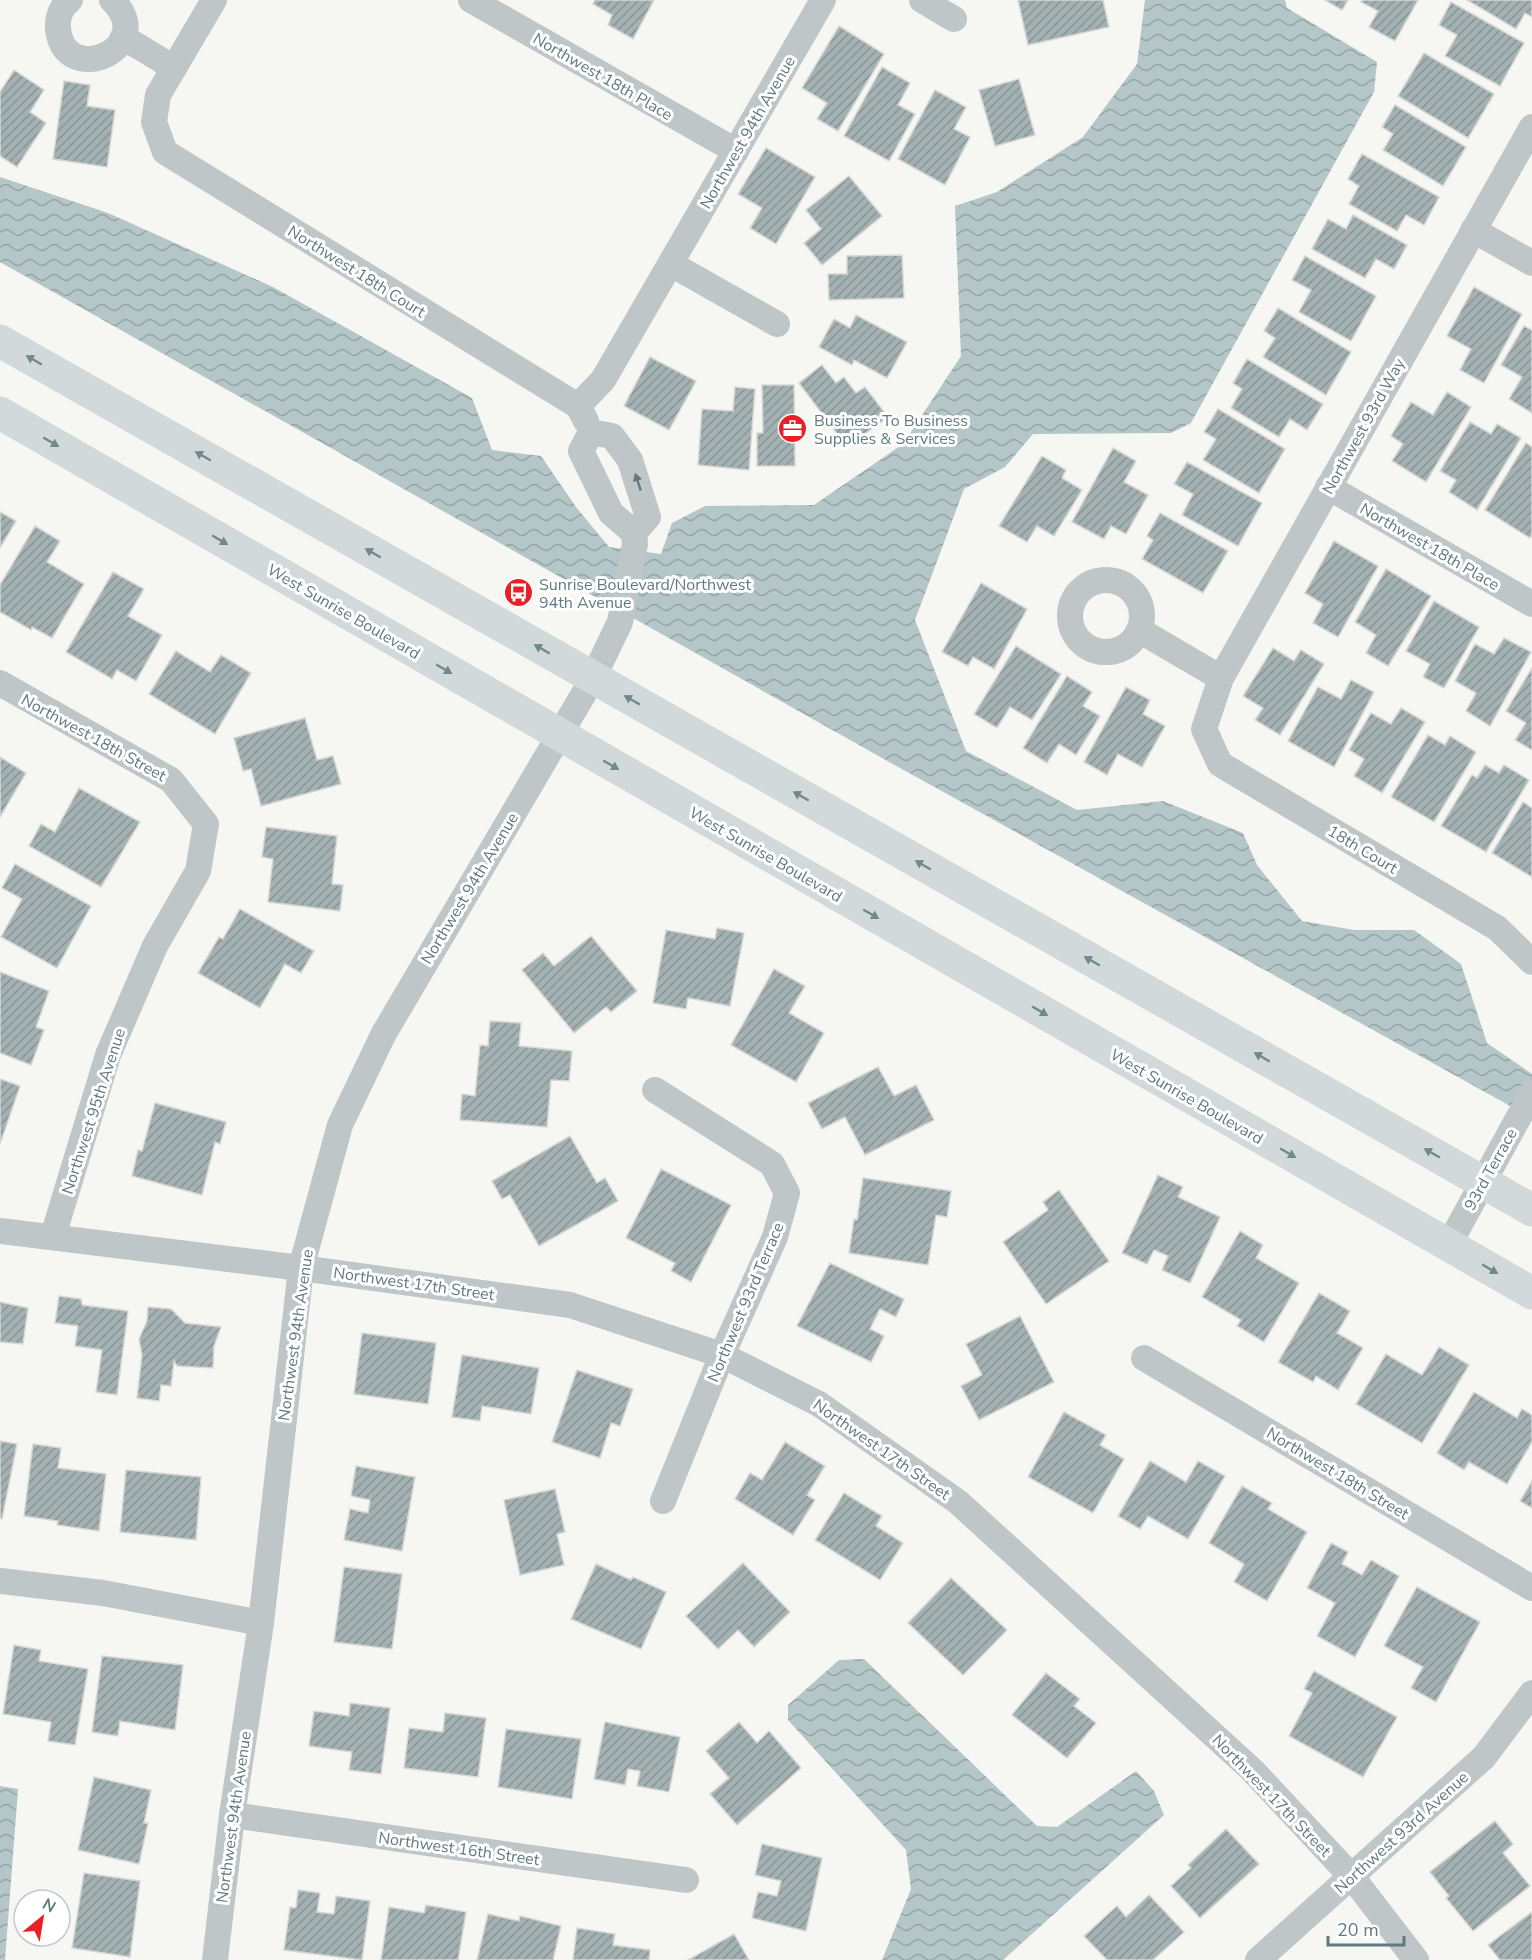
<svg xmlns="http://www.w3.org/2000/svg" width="1532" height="1960" viewBox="0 0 1532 1960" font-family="'Nunito Sans',sans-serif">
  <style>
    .water { fill: url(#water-waves) }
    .building { fill: url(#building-hatch); stroke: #d8d7d5; stroke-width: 1.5 }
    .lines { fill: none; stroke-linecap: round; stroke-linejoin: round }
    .street { stroke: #bfc6c8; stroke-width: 26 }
    .highway { stroke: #d2d9db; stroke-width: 33 }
    .oneway { fill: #71888d }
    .oneway2 { fill: #607a7f }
    .labels { text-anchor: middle; stroke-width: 6; stroke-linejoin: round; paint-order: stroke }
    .street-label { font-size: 16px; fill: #607a7f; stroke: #fff }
    .poi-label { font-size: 16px; fill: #607a7f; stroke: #fff; text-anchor: start }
  </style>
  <defs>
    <pattern id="water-waves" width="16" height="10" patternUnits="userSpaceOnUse" patternTransform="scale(1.5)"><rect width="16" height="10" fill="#b4c6c7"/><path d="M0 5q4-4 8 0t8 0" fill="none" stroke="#96a6a7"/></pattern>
    <pattern id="building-hatch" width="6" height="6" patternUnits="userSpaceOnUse" patternTransform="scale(1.5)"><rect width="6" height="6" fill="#a3b1b3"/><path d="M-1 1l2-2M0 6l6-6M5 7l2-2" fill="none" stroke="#889597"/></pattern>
  </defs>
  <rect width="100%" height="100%" fill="#f6f6f3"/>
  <g class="water">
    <polygon points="1145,0 1285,0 1287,8 1377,62 1374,92 1191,423 1171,433 1033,434 1005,467 964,489 915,620 966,751 1077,810 1163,801 1243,833 1257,865 1302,921 1354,930 1414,930 1461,964 1487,1043 1532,1074 1532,1118 891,763 0,262 0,177 108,213 273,287 472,398 492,450 541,456 576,507 609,547 661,554 672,523 705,506 814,505 903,444 961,356 955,206 997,192 1083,137 1137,64"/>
    <polygon points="864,1659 1037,1826 1057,1827 1136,1771 1154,1791 1164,1815 1003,1960 882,1960 911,1889 906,1850 788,1720 788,1705 839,1660"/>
    <polygon points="0,1786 18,1789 5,1960 0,1960"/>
  </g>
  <g class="building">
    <polygon points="595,0 654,0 633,39 608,25 612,15 593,4"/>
    <polygon points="1018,0 1103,0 1109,27 1028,45"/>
    <polygon points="1325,0 1348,0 1342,10"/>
    <polygon points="1362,0 1418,0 1395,41 1369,27 1378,11 1361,2"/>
    <polygon points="1467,0 1532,0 1532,17 1525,13 1516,29"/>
    <polygon points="1451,2 1524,43 1500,86 1445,56 1457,35 1439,25"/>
    <polygon points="839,26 884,54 838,131 817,119 827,103 802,88"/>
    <polygon points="1424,53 1494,94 1468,138 1398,96"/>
    <polygon points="882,67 910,83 898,105 915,114 889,161 844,136"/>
    <polygon points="14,70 44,90 30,112 46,123 17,167 0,156 0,92"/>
    <polygon points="1019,79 1035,135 995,146 979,90"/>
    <polygon points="64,81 90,85 87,106 115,110 107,167 53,159"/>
    <polygon points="935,90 966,107 954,129 970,137 945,185 898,159"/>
    <polygon points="1395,105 1466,147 1443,186 1383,150 1393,134 1382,127"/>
    <polygon points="766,148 815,177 776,244 750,228 762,208 738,194"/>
    <polygon points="1362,154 1439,197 1424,225 1406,215 1397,231 1349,204 1359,186 1348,179"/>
    <polygon points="849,176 882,216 822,265 804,243 821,229 806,210"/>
    <polygon points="1353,215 1407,245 1394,269 1376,259 1365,278 1312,249 1328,219 1346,229"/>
    <polygon points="902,255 904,298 829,300 828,274 847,274 847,256"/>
    <polygon points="1305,256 1376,296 1351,341 1299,312 1311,290 1292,280"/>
    <polygon points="1474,287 1522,314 1484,383 1460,370 1471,349 1447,336"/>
    <polygon points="1278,308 1351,352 1326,395 1263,357 1275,338 1264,331"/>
    <polygon points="856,315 907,342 887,378 854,360 852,365 819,347 834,319 850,328"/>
    <polygon points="1524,326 1532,330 1532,413 1509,399 1522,377 1501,365"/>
    <polygon points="650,357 696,381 669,430 624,406"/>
    <polygon points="1247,359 1323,404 1307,430 1290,419 1279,437 1231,408 1242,389 1233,383"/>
    <polygon points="822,365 836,383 844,377 856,393 865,387 888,417 847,447 799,383"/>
    <polygon points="762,385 794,385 795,466 757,466 757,433 763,433"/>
    <polygon points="735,387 755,389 749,470 698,465 702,409 733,411"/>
    <polygon points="1447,392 1471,407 1426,482 1392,461 1403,444 1391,436 1411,402 1433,415"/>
    <polygon points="1218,409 1285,449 1259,493 1203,460 1216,439 1204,432"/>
    <polygon points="1470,422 1491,434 1497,424 1521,438 1477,510 1449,492 1456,480 1440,471"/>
    <polygon points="1526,443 1532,447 1532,535 1530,538 1485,510"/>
    <polygon points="1113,448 1136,461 1124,482 1148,495 1126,534 1111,526 1104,539 1072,522"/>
    <polygon points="1042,456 1066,470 1062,478 1082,490 1054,536 1037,526 1027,542 999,526"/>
    <polygon points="1187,462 1262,503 1238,546 1182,515 1193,494 1174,484"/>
    <polygon points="0,512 16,521 0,548"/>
    <polygon points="1160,513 1228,551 1203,593 1142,559 1153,540 1147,536"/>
    <polygon points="35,526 60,541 47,562 84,584 52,638 32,627 31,630 0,612 0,585"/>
    <polygon points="1334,541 1378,566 1338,637 1313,623 1323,604 1305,593"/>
    <polygon points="1386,569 1431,596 1388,666 1366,653 1376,635 1355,622"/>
    <polygon points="113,572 144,589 128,616 162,635 136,681 117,670 112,679 66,652"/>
    <polygon points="981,583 1027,609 994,669 973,657 968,666 942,652"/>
    <polygon points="1434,601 1479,627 1444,688 1423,677 1430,664 1406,651"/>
    <polygon points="1504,638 1531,652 1490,726 1466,711 1476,693 1455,681 1475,644 1494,654"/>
    <polygon points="1016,646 1061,674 1032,720 1010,707 997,728 974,714"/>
    <polygon points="1273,648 1294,661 1301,650 1324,664 1280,735 1255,720 1263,708 1243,696"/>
    <polygon points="176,651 210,672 221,655 251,673 215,734 149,694"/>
    <polygon points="1532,668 1532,750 1515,740 1526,723 1506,711"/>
    <polygon points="1067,676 1092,692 1083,706 1100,716 1076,755 1059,744 1047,763 1023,748"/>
    <polygon points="1351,680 1374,692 1334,767 1288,741 1318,687 1341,699"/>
    <polygon points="1126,687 1150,700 1143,714 1165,726 1142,767 1118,754 1107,775 1084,762"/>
    <polygon points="1401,708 1425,722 1382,793 1354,776 1364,759 1349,750 1371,713 1391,724"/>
    <polygon points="305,718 317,760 333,756 341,784 261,806 251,769 243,771 234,738"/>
    <polygon points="1428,735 1445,745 1450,736 1476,752 1434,822 1391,797"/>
    <polygon points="0,757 26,773 0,817"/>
    <polygon points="1485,765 1499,773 1504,765 1529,780 1486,852 1441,826 1472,775 1477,778"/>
    <polygon points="79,788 140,822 101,887 29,846 41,824 55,832"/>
    <polygon points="1523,802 1532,808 1532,877 1492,853"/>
    <polygon points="266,827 337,836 332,884 343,885 340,911 268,902 273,859 262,857"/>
    <polygon points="15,864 91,906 57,968 1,937 22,899 2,888"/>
    <polygon points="240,909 314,951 301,973 285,964 260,1008 198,973 219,937 223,939"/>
    <polygon points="717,928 744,933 730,1006 688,998 686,1009 653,1003 666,930 715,939"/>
    <polygon points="591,936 637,991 611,1012 606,1007 574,1033 522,970 543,953 554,966"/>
    <polygon points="774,969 805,986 789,1013 824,1033 796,1082 731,1045"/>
    <polygon points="0,972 49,991 36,1027 44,1030 31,1065 0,1053"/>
    <polygon points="490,1021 521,1023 519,1046 572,1051 569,1081 551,1080 547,1127 460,1120 462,1094 475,1096 480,1045 488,1046"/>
    <polygon points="878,1067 894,1096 916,1085 934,1120 865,1155 845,1117 822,1129 808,1103"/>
    <polygon points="0,1079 20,1086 0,1144"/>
    <polygon points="155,1103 226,1122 220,1144 215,1142 202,1195 132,1176 138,1150 142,1151"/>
    <polygon points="570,1136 597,1183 605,1178 618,1201 539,1246 510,1195 502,1199 492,1181"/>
    <polygon points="661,1169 731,1205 691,1282 671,1271 675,1263 626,1238"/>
    <polygon points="1158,1175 1183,1187 1178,1197 1220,1217 1190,1283 1162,1270 1168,1256 1154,1250 1147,1264 1122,1253"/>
    <polygon points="863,1178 951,1191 947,1217 936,1215 928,1265 849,1253 854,1219 857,1220"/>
    <polygon points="1059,1190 1109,1261 1046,1304 1003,1242 1048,1210 1043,1202"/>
    <polygon points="1240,1231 1263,1245 1256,1258 1299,1283 1264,1342 1237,1326 1241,1320 1202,1297"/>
    <polygon points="830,1263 904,1299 896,1317 880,1309 870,1329 884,1336 871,1362 797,1326"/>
    <polygon points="1319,1293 1350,1311 1337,1333 1363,1348 1338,1390 1316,1376 1313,1382 1278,1362"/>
    <polygon points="59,1296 81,1299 82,1305 128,1311 117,1395 96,1392 102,1350 75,1346 78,1326 55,1323"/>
    <polygon points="0,1302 28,1308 23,1344 0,1342"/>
    <polygon points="148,1307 171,1309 185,1323 221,1327 214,1346 213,1368 177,1366 174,1361 171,1386 161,1385 159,1401 137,1398 142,1355 139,1339 147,1321"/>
    <polygon points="1020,1316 1054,1382 979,1420 961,1386 982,1375 966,1344"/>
    <polygon points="362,1333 436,1343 428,1404 354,1394"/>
    <polygon points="1439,1347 1469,1365 1422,1443 1356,1404 1386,1354 1422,1375"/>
    <polygon points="462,1355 539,1368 531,1414 482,1406 480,1421 452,1417"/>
    <polygon points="577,1370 633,1389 620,1426 611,1423 600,1458 552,1442"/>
    <polygon points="1474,1392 1517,1418 1522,1409 1532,1415 1532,1442 1507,1484 1469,1462 1464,1470 1437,1453"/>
    <polygon points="1064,1412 1106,1435 1100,1445 1124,1459 1093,1513 1028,1477"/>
    <polygon points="0,1441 17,1444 2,1519 0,1518"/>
    <polygon points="785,1442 825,1466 807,1495 815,1500 793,1535 735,1499 750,1473 762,1480"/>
    <polygon points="33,1444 61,1448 58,1468 106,1474 99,1531 57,1525 58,1521 24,1516"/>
    <polygon points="1150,1461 1186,1482 1198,1461 1225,1476 1188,1539 1148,1516 1140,1529 1118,1516"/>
    <polygon points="356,1466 415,1477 402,1551 344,1540 350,1509 368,1513 370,1500 351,1496"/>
    <polygon points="126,1470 201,1477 196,1540 120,1532"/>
    <polygon points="1532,1481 1532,1508 1520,1501"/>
    <polygon points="1242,1486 1272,1503 1268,1509 1307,1532 1267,1601 1234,1582 1244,1564 1209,1543"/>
    <polygon points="555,1489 565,1532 557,1534 564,1565 520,1575 504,1500"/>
    <polygon points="844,1493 882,1516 876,1526 903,1543 880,1580 815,1540"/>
    <polygon points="1331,1543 1348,1552 1342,1564 1362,1575 1371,1560 1399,1576 1355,1657 1317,1636 1335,1603 1307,1588"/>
    <polygon points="743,1563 790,1612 754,1647 738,1630 718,1649 686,1616"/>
    <polygon points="596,1564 631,1580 633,1577 666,1592 641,1649 571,1619"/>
    <polygon points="344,1567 402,1574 392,1649 334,1642"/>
    <polygon points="951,1578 1007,1630 963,1675 908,1623"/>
    <polygon points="1417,1587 1480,1622 1436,1702 1411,1688 1423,1667 1384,1646"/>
    <polygon points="14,1645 41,1650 39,1661 88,1669 75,1745 48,1741 51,1722 3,1714"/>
    <polygon points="102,1656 183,1665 175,1730 120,1721 118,1736 92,1732"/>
    <polygon points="1314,1671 1397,1717 1363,1777 1289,1736 1312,1693 1304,1689"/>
    <polygon points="1046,1673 1080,1699 1074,1706 1096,1723 1067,1758 1012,1715"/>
    <polygon points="350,1703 390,1708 381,1774 349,1770 352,1752 309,1746 314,1711 349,1716"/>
    <polygon points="445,1713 486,1718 478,1777 404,1768 409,1728 443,1732"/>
    <polygon points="605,1722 680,1737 669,1792 637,1786 640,1771 628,1769 625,1785 594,1779"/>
    <polygon points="739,1722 757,1743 769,1731 801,1768 737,1825 710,1794 729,1778 706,1751"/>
    <polygon points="506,1729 581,1739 572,1799 498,1787"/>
    <polygon points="94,1777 151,1790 144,1823 148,1823 139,1864 78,1850"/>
    <polygon points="1495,1821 1513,1844 1503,1853 1530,1886 1473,1931 1446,1898 1449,1896 1430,1872"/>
    <polygon points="1226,1829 1259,1864 1200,1918 1171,1886 1191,1868 1188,1865"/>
    <polygon points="762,1844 822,1858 806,1931 752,1918 758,1892 777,1896 781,1881 755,1875"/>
    <polygon points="84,1873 140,1881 130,1957 72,1948"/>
    <polygon points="298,1890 320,1893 317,1912 334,1914 336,1896 370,1901 362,1960 284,1950 290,1907 296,1908"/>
    <polygon points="1149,1895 1184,1932 1153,1960 1107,1960 1084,1936 1117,1906 1126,1917"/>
    <polygon points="426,1905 466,1912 458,1960 381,1960 389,1907 424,1913"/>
    <polygon points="1532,1912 1532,1960 1500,1960 1488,1945"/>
    <polygon points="488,1914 519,1921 520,1916 561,1926 553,1960 477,1960"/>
    <polygon points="577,1928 615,1934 613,1945 650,1950 649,1960 573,1960"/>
    <polygon points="734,1934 749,1960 688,1960"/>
  </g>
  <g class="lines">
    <g class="street">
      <path d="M 70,0 C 61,7 57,18 58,29 C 65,90 160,47 112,0"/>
      <polyline points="214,0 158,95 154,122 165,152 578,406"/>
      <polyline points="471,0 736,151"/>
      <polyline points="922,0 954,19"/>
      <polyline points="123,37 174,68"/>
      <polyline points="1532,127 1221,678 1204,729 1220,764 1497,928 1532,962"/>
      <polyline points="1473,230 1532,263"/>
      <polyline points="671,264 777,324"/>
      <polyline points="586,421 578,406 603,380 823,0"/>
      <polyline points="591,432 612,436 630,460 648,517 634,533"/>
      <polyline points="1328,487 1532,604"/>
      <circle cx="1106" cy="616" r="36"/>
      <polyline points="1139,630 1221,678"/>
      <polyline points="0,683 171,780 206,824 198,871 155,946 108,1055 53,1236"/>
      <polyline points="655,1090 772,1164 787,1193 775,1237 722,1355 663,1501"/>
      <polyline points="0,1231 301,1268 570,1305 722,1355 819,1404 958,1502 1252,1770 1352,1877 1416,1960"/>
      <polyline points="1448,1246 1532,1093"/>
      <polyline points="1144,1358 1532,1588"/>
      <polyline points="0,1581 103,1593 261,1623"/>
      <polyline points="232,1815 686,1880"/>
      <polyline points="215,1960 232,1815 261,1623 301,1268 340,1125 383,1035 593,678 620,622 635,544 634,533 611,513 581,451 591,432"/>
      <polyline points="1258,1960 1484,1757 1532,1693"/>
    </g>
    <g class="highway">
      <polyline points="0,341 1532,1210"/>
      <polyline points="0,413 1532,1293"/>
    </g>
  </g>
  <defs><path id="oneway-solid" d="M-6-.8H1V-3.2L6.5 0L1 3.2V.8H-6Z" transform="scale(1.5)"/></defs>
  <g class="oneway">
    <use href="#oneway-solid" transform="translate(34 360) rotate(-150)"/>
    <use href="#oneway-solid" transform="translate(51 442) rotate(30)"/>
    <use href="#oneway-solid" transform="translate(203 456) rotate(-150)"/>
    <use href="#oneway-solid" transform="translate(220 540) rotate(30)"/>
    <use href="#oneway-solid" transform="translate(373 553) rotate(-150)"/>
    <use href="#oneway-solid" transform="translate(542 649) rotate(-150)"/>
    <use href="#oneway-solid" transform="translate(444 669) rotate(30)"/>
    <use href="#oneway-solid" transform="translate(632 700) rotate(-150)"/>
    <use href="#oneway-solid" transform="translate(611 765) rotate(30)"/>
    <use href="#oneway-solid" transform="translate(801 796) rotate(-150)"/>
    <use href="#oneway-solid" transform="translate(923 865) rotate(-150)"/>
    <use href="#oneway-solid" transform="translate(871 914) rotate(30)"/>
    <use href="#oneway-solid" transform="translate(1092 961) rotate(-150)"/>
    <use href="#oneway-solid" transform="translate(1040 1011) rotate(30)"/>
    <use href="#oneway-solid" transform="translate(1262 1057) rotate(-150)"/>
    <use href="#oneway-solid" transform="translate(1288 1153) rotate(30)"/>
    <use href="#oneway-solid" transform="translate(1432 1153) rotate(-150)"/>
    <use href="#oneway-solid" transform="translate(1490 1269) rotate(30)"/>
  </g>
  <use class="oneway2" href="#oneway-solid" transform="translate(638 482) rotate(-108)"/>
  <defs>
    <symbol id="office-disc" viewBox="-11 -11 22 22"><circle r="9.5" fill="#e92027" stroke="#fff"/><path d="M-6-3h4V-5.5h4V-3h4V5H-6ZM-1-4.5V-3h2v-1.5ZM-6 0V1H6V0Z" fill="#fff"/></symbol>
    <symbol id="bus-disc" viewBox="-11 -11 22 22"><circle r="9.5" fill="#e92027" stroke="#fff"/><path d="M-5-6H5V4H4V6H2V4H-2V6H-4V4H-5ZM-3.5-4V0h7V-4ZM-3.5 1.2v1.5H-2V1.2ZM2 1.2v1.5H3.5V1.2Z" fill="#fff"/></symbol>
  </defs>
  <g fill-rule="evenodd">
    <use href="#office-disc" x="776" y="412" width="33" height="33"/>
    <use href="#bus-disc" x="502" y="576" width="33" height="33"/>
  </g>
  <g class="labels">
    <g class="street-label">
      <text transform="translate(603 76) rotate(30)" y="6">Northwest 18th Place</text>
      <text transform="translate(747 132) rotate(-60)" y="6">Northwest 94th Avenue</text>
      <text transform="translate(357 271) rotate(32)" y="6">Northwest 18th Court</text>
      <text transform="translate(1363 426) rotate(-61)" y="6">Northwest 93rd Way</text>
      <text transform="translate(1430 546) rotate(30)" y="6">Northwest 18th Place</text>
      <text transform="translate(344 611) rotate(30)" y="6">West Sunrise Boulevard</text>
      <text transform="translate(94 737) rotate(29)" y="6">Northwest 18th Street</text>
      <text transform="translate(1363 849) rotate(31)" y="6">18th Court</text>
      <text transform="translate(766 854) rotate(30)" y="6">West Sunrise Boulevard</text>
      <text transform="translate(469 888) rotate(-59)" y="6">Northwest 94th Avenue</text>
      <text transform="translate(1187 1096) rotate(30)" y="6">West Sunrise Boulevard</text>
      <text transform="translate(93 1111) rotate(-72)" y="6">Northwest 95th Avenue</text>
      <text transform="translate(1490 1169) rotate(-61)" y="6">93rd Terrace</text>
      <text transform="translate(414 1283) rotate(8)" y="6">Northwest 17th Street</text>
      <text transform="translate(745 1302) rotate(-67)" y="6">Northwest 93rd Terrace</text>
      <text transform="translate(295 1335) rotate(-82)" y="6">Northwest 94th Avenue</text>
      <text transform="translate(882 1449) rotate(35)" y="6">Northwest 17th Street</text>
      <text transform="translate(1338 1473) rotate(31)" y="6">Northwest 18th Street</text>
      <text transform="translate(1272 1795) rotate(46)" y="6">Northwest 17th Street</text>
      <text transform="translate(233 1817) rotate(-82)" y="6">Northwest 94th Avenue</text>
      <text transform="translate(1401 1832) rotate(-42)" y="6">Northwest 93rd Avenue</text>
      <text transform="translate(459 1848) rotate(8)" y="6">Northwest 16th Street</text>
    </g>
    <g class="poi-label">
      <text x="814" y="426">Business To Business<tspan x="814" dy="18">Supplies &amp; Services</tspan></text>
      <text x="539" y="590">Sunrise Boulevard/Northwest<tspan x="539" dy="18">94th Avenue</tspan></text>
    </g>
  </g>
  <g transform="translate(42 1918) rotate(30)"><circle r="28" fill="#ffffff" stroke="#bfcacc" stroke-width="1.5"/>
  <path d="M0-4.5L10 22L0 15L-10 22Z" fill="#e92027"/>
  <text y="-9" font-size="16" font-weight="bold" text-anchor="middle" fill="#607a7f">N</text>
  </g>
  <path d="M1328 1936v9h76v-9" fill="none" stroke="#607a7f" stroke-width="3"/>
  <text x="1337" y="1936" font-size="18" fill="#607a7f" stroke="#ffffff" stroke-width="4.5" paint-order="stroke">20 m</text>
</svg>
